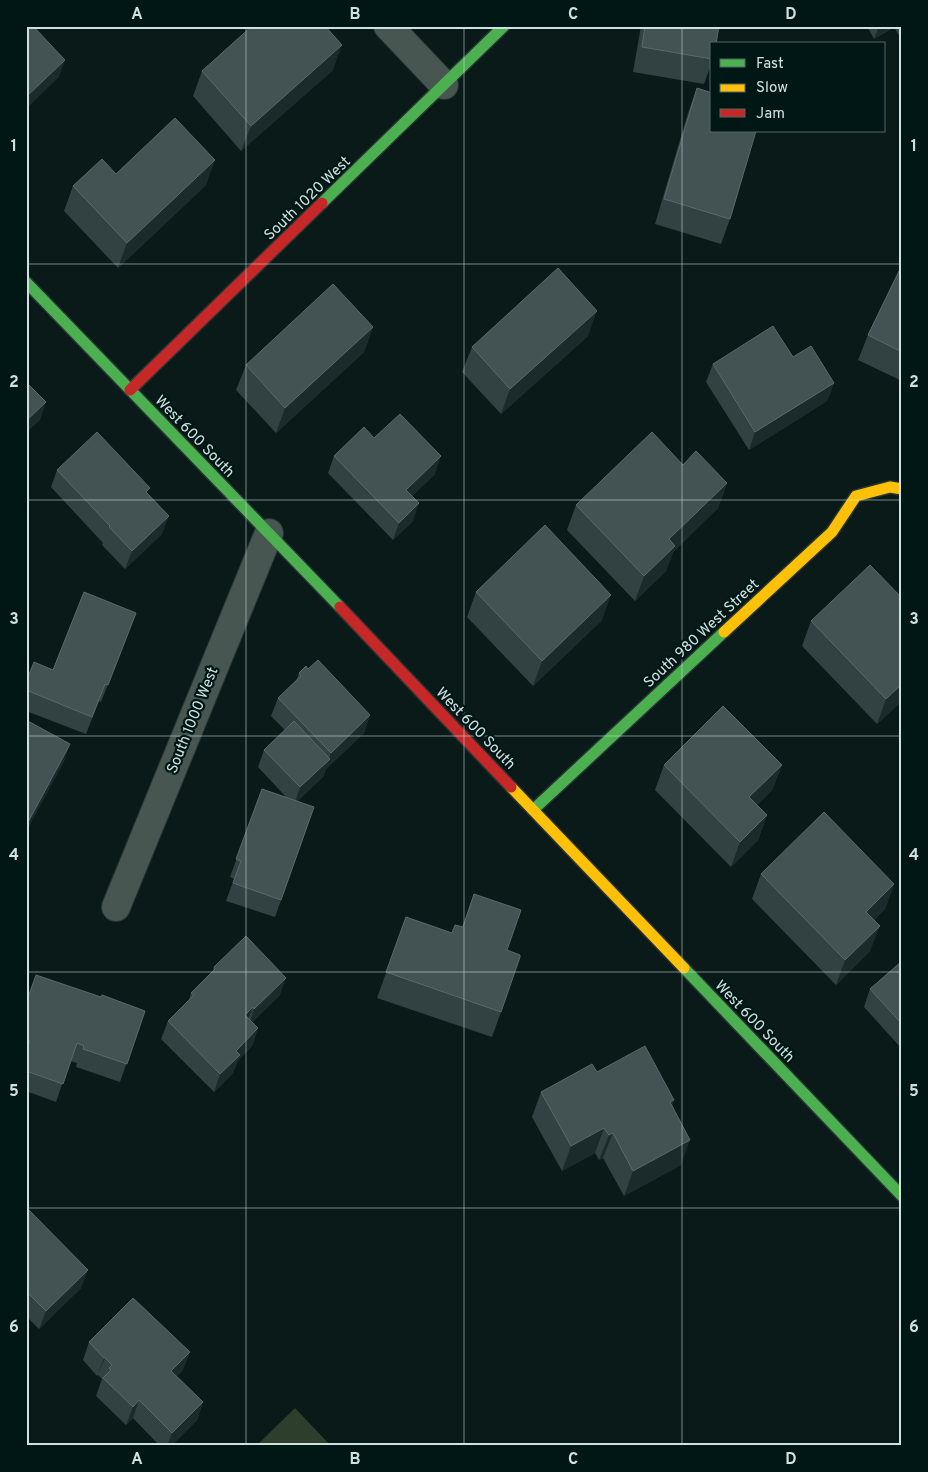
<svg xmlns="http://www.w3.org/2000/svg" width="928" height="1472" viewBox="0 0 928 1472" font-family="Overpass,sans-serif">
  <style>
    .green { fill: #2e3e2d }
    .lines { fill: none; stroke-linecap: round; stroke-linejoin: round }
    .street-casing { stroke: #273434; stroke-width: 30 }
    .fast-casing { stroke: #273434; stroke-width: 14 }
    .slow-casing { stroke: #273434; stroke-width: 14 }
    .jam-casing { stroke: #273434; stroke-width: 14 }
    .street { stroke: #475650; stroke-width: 28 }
    .fast { stroke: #4caf50; stroke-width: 11 }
    .slow { stroke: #ffc107; stroke-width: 11 }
    .jam { stroke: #c62828; stroke-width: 11 }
    .wall { fill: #324243 }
    .shaded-wall { fill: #1b2b2b }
    .building { fill: #435354; stroke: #586a6a }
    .grid { fill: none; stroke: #cee3e1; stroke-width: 1; stroke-opacity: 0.55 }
    .labels { text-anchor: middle; stroke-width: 4.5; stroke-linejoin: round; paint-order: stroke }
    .street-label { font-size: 15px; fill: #cee3e1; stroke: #001716 }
    .neatline { fill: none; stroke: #cee3e1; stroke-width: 2 }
    .grid-label { font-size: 16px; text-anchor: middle; font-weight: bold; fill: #cee3e1 }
  </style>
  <rect width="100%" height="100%" fill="#0a1a19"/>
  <polygon class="green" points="295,1408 331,1446 256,1446"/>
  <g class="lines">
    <defs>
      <g id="street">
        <polyline points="388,26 444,85"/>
        <polyline points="116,907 269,533"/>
      </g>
      <g id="fast">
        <polyline points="322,203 504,26"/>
        <polyline points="26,282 340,607"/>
        <polyline points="533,810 724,632"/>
        <polyline points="684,968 902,1196"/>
      </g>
      <g id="slow">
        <polyline points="724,632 832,532 856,496 890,487 902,489"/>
        <polyline points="511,787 684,968"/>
      </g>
      <g id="jam">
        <polyline points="130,390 322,203"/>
        <polyline points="340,607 511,787"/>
      </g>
    </defs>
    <use href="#street" class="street-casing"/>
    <use href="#fast" class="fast-casing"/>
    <use href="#slow" class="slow-casing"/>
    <use href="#jam" class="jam-casing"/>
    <use href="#street" class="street"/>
    <use href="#fast" class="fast"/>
    <use href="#slow" class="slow"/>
    <use href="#jam" class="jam"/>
  </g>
  <g class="wall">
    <polygon points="641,26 719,26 712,44 712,62 704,84 633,72"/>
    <polygon points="867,26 902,26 902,41 894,27 874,39"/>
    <polygon points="333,70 241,151 193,96 202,71"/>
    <polygon points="697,88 730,219 721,244 655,224 688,113"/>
    <polygon points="116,174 206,185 118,268 64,211 73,186"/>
    <polygon points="902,265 902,381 858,360 868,335"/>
    <polygon points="373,327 364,352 276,433 236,390 246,365"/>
    <polygon points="588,336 501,414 462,372 472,347"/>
    <polygon points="793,357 834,383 827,401 749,450 706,382 713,364"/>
    <polygon points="374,438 435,474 412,496 413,521 393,540 328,473 334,456"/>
    <polygon points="683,465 727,483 718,508 673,552 666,571 635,601 567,530 576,505"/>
    <polygon points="57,470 148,494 162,534 125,569 102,545 103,543 51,487"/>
    <polygon points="476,592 602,620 533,686 467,617"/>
    <polygon points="902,598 902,701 877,724 802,646 811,621"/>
    <polygon points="136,613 101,702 99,701 86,734 26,711 26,682 53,670"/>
    <polygon points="308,669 370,715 364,733 326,769 323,777 297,801 314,807 275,917 226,901 234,879 230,877 262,789 286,797 258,767 264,750 285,730 271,716 278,698 296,681 299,673"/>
    <polygon points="664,765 782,765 772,790 757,805 767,815 758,840 731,867 655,790"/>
    <polygon points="761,874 894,884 885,909 874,920 870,951 836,985 752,899"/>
    <polygon points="474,894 501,1012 492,1037 377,998 406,917 452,933 462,927"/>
    <polygon points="902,961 902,1049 864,1007 870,989"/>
    <polygon points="214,967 280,995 252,1022 258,1028 252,1046 238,1060 233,1073 214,1092 161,1039 168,1021 189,1000 191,993 212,973"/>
    <polygon points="101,997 145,1011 120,1082 76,1067 77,1063 70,1061 56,1102 26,1091 26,1002"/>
    <polygon points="597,1072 672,1106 681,1165 624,1196 603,1158 599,1160 595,1153 562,1171 532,1117 541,1092"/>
    <polygon points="26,1207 81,1288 39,1329 26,1316"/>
    <polygon points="89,1342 183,1370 177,1376 203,1402 197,1420 171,1446 160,1446 133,1418 126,1425 96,1396 102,1379 98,1375 97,1376 83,1360"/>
  </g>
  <g class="shaded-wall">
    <polygon points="879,26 894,26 874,39"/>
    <polygon points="342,45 333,70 241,151 251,126"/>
    <polygon points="65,60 59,77 26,109 26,97"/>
    <polygon points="215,160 206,185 118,268 127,243"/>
    <polygon points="597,311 588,336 501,414 510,389"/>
    <polygon points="373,327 364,352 276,433 285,408"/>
    <polygon points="834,383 827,401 749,450 755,432"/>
    <polygon points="46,402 40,420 26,433 26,421"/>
    <polygon points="441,456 435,474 400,508 406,490"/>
    <polygon points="727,483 718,508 673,552 666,571 635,601 644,576 669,539"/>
    <polygon points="419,503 413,521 393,540 399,523"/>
    <polygon points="169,516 162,534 125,569 132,551"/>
    <polygon points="611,595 602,620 533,686 542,661"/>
    <polygon points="902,684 902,701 877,724 886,699"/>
    <polygon points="370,715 364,733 326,769 323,777 294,805 300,787 328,761 331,753"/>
    <polygon points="70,744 64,762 26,832 26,826"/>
    <polygon points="782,765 772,790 740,822 749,797"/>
    <polygon points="767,815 758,840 731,867 740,842"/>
    <polygon points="894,884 885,909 857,937 866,912"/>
    <polygon points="880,926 870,951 836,985 845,960"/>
    <polygon points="286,978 280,995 248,1027 254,1009"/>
    <polygon points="253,1007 246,1025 245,1015"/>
    <polygon points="258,1028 252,1046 238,1060 233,1073 214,1092 220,1074 236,1051"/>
    <polygon points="674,1100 665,1125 670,1102"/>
    <polygon points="604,1128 595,1153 562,1171 571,1146"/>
    <polygon points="613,1133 603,1158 599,1160 609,1135"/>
    <polygon points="690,1140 681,1165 624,1196 633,1171"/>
    <polygon points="88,1270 81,1288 39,1329 46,1311"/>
    <polygon points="190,1352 183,1370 165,1388 171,1371"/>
    <polygon points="104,1358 105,1358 97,1376"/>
    <polygon points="139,1400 133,1418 126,1425 133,1407"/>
    <polygon points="203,1402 197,1420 171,1446 167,1446 172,1433"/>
  </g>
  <g class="building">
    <polygon points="26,26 33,26 65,60 26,97"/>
    <polygon points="252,26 325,26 342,45 251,126 202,71"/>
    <polygon points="645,26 719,26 716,44 712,44 712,59 642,47"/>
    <polygon points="697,88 712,93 712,131 756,131 730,219 664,199"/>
    <polygon points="175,118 215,160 127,243 73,186 102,159 116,174"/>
    <polygon points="902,265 902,352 868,335"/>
    <polygon points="558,268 597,311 510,389 472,347"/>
    <polygon points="333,284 373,327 285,408 246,365"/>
    <polygon points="773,326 793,357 811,346 834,383 755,432 713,364"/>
    <polygon points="26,382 46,402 26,421"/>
    <polygon points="400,414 441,456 406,490 419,503 399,523 334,456 364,427 374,438"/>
    <polygon points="97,432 150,488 146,492 169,516 132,551 109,527 110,526 57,470"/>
    <polygon points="652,432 683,465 696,451 727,483 669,539 675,546 644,576 576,505"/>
    <polygon points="545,525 611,595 542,661 476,592"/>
    <polygon points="870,565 902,598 902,684 886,699 811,621"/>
    <polygon points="84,592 136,613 108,685 105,684 92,717 26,690 26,682 34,662 53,670"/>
    <polygon points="318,660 370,715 331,753 278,698 301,676 299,673 306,666 308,669"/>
    <polygon points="723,706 782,765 749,797 767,815 740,842 664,765"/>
    <polygon points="26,720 70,744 26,826"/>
    <polygon points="294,721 330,759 300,787 264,750"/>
    <polygon points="262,789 314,807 281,900 233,883 241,861 236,859"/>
    <polygon points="824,812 894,884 866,912 880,926 845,960 761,874"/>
    <polygon points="474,894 521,910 507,950 520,955 520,957 501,1012 386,972 406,917 452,933 455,925 463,927"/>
    <polygon points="246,936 286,978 254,1009 253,1007 245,1015 258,1028 236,1051 240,1055 220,1074 168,1021 194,995 191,993 215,969 214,967"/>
    <polygon points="902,961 902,1024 870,989"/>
    <polygon points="36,975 101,997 102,995 145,1011 127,1064 83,1049 84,1046 77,1043 63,1084 26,1071 26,1050 30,1041 26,1040 26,1003"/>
    <polygon points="645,1046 674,1100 670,1102 690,1140 633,1171 613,1133 609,1135 604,1128 571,1146 541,1092 592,1064 597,1072"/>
    <polygon points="26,1207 88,1270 46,1311 26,1291"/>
    <polygon points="133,1298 190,1352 171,1371 203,1402 172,1433 139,1400 133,1407 103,1378 111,1370 109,1368 112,1365 105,1358 104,1358 89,1342"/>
  </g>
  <path class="grid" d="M 246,26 L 246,1446M 464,26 L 464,1446M 682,26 L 682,1446M 26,264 L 902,264M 26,500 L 902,500M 26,736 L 902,736M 26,972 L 902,972M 26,1208 L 902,1208"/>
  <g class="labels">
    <g class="street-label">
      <text transform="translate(307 198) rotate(-44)" y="5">South 1020 West</text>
      <text transform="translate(195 436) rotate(46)" y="5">West 600 South</text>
      <text transform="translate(701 633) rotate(-43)" y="5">South 980 West Street</text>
      <text transform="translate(192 720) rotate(-68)" y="5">South 1000 West</text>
      <text transform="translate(476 728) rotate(46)" y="5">West 600 South</text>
      <text transform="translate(755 1021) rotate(46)" y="5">West 600 South</text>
    </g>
  </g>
  <rect width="928" height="1472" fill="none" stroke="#001716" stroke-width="55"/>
  <rect x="710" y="42" width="175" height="90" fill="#001716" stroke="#526967"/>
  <rect x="720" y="59" width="25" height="8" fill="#4caf50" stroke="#526967"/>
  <text x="756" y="68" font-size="15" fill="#cee3e1">Fast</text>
  <rect x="720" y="84" width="25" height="8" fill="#ffc107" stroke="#526967"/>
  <text x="756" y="92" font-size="15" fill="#cee3e1">Slow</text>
  <rect x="720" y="109" width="25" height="8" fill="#c62828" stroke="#526967"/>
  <text x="756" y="118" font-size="15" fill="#cee3e1">Jam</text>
  <rect x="28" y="28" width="872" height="1416" class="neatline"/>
  <g class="grid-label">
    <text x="137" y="19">A</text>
    <text x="355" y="19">B</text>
    <text x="573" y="19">C</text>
    <text x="791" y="19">D</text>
    <text x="14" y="151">1</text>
    <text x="914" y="151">1</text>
    <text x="14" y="387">2</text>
    <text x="914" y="387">2</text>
    <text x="14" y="624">3</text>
    <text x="914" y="624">3</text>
    <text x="14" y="860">4</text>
    <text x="914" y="860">4</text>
    <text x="14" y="1096">5</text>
    <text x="914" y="1096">5</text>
    <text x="14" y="1332">6</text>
    <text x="914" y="1332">6</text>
    <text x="137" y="1464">A</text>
    <text x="355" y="1464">B</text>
    <text x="573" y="1464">C</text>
    <text x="791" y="1464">D</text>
  </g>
</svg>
